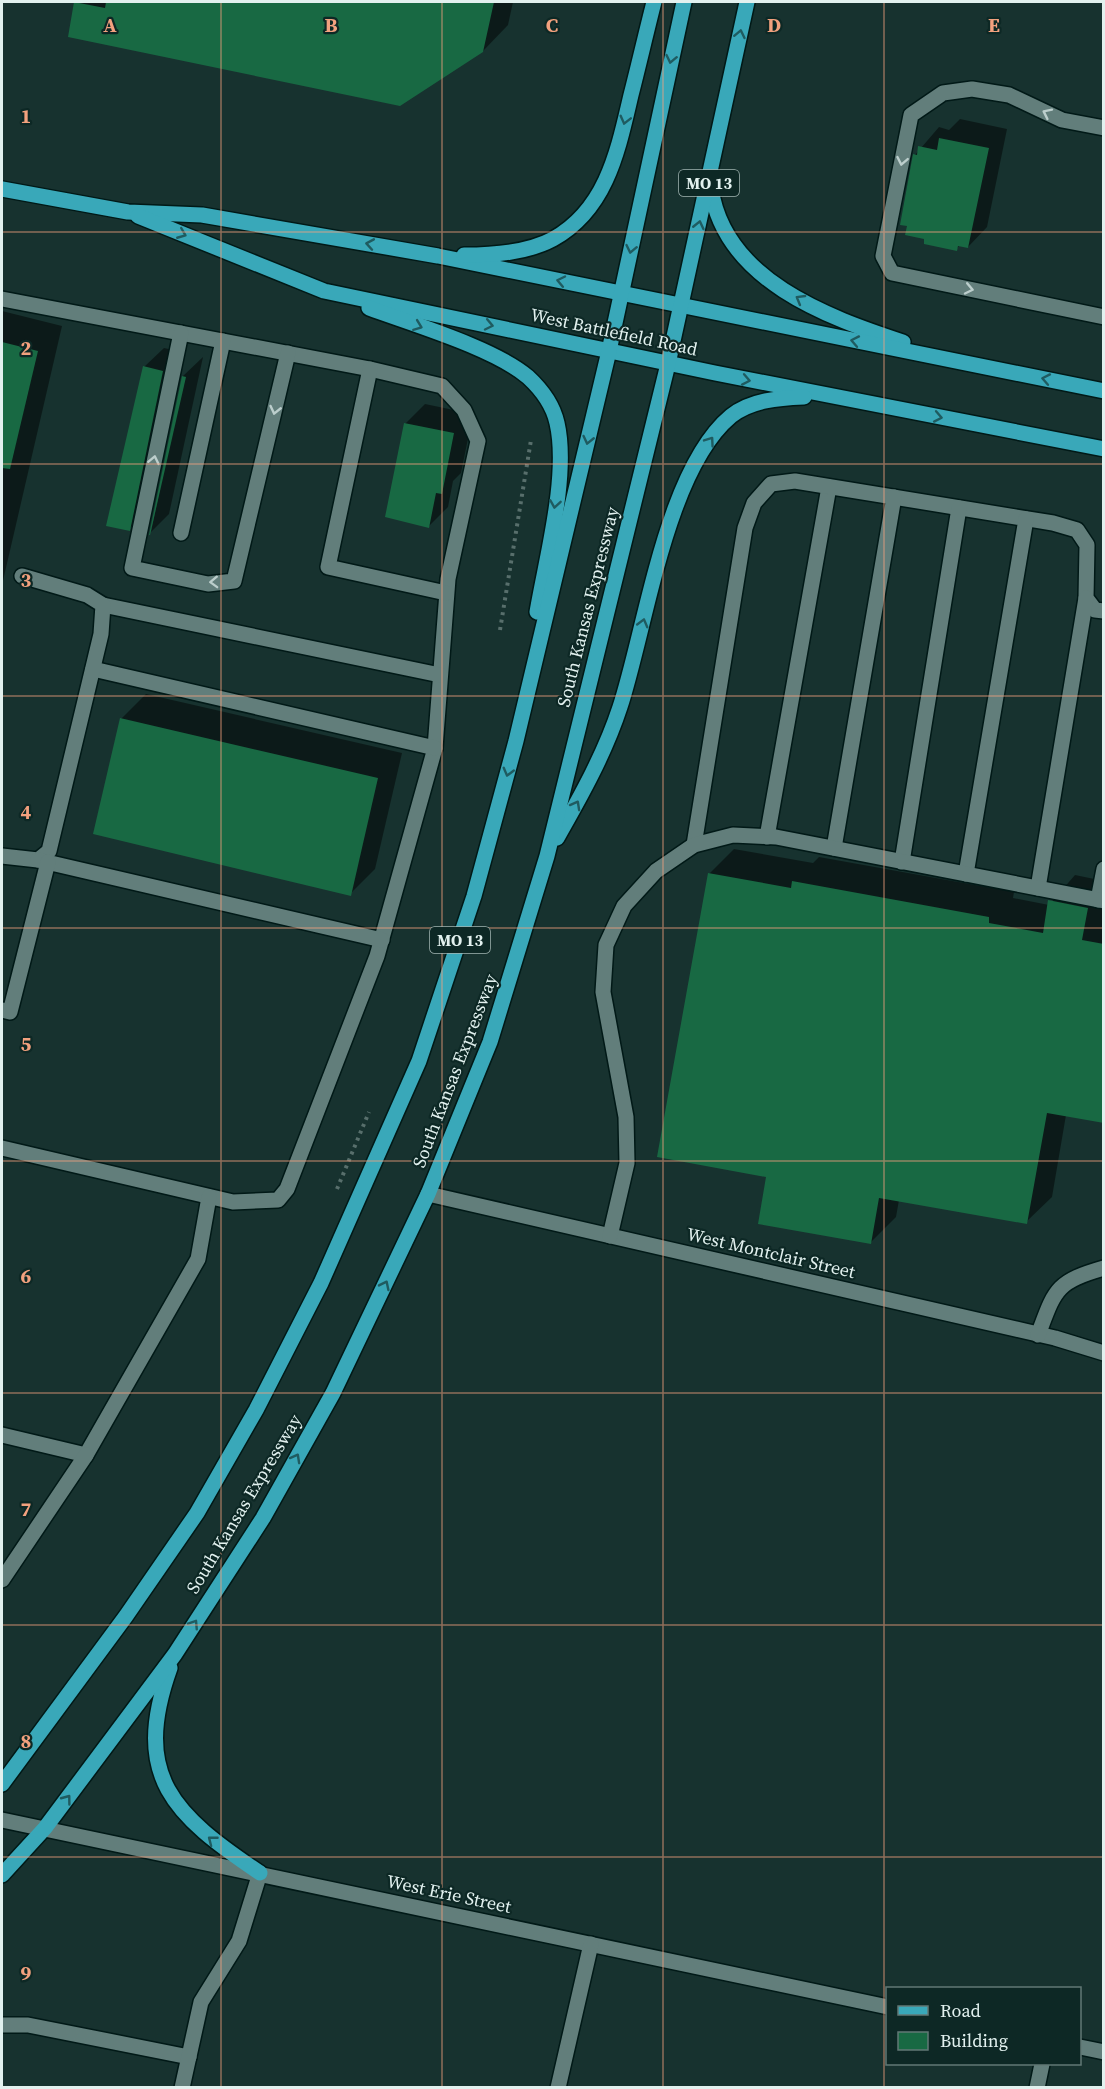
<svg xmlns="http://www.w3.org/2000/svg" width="1105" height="2089" viewBox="0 0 1105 2089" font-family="'Source Serif 4',serif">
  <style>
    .shadow { fill: #0007 }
    .building { fill: #186943 }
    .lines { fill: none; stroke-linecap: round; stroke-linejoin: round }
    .minor-casing { stroke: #011917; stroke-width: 18 }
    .major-casing { stroke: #011917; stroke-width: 18 }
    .path { stroke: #586f6c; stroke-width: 4; stroke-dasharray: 3 4.5; stroke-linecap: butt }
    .minor { stroke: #627e7b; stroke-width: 15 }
    .major { stroke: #39a8b9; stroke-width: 15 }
    .oneway { stroke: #1f5b60 }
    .oneway2 { stroke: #bccecc }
    .grid { fill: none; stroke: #f2a17e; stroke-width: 1.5; stroke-opacity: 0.55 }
    .labels { text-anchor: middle; stroke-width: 4.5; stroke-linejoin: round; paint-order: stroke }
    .shield { fill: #0d2825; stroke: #a2b5b2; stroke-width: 1.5 }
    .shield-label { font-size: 16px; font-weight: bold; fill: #e2f1ef }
    .street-label { font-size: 18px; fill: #e2f1ef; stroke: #0d2825 }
    .grid-label { font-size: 20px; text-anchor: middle; font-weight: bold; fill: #f2a17e; stroke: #0d2825; stroke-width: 4.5; stroke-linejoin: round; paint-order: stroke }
  </style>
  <rect width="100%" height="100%" fill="#17322f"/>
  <g class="shadow">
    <polygon points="77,2 513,2 508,25 483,51 400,104 75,3"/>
    <polygon points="960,119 1007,129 987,227 968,247 960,245 956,249 915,155 939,127 949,130"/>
    <polygon points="2,311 62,326 2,585"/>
    <polygon points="164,348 182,352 149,510 129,529 144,367"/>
    <polygon points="203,357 169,514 151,532 183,376"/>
    <polygon points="425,404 473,414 461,473 453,481 448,507 429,526 405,424"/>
    <polygon points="146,694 402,753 375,869 350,894 121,719"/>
    <polygon points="734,849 813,863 819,857 1014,892 1013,898 1049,905 1075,875 1104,881 1104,1122 1066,1115 1052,1197 1026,1222 899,1200 896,1217 871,1242 768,1176 709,874"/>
  </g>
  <g class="building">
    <polygon points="74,2 105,8 106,2 494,2 483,52 400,106 68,37"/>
    <polygon points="939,138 989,148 968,248 958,246 957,251 924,244 924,239 905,235 907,226 900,225 913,154 917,155 918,146 937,150"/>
    <polygon points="2,342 38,351 10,469 2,468"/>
    <polygon points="143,366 163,371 130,531 106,526"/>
    <polygon points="182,376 186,377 150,535 149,535"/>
    <polygon points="404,423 454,433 442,494 436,493 429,528 385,517"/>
    <polygon points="120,718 378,778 351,896 93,834"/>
    <polygon points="708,873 791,888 792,881 989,917 989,923 1043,933 1048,900 1088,908 1082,940 1104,944 1104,1123 1047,1113 1027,1224 879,1198 871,1244 758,1224 766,1177 657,1157"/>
  </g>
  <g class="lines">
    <defs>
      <g id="minor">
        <polyline points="1104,128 1062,120 1009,95 972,89 943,93 911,115 883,256 892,273 1104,317"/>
        <polyline points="2,299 370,369 442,386 464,410 478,441 448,579 435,748 377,956 287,1189 278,1200 233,1202 2,1148"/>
        <polyline points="181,333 132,568 208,584 234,581 288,353"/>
        <polyline points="370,369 328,567 446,593"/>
        <polyline points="181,533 223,341"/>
        <polyline points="103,605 440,675"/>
        <polyline points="93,669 435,748"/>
        <polyline points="767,837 829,487"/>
        <polyline points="694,845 745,528 754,503 771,484 795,481 1053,523 1077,530 1087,545 1086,598 1095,610 1104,611"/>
        <polyline points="834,848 894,497"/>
        <polyline points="2,856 38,860 49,851 101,634 103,605 87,595 22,576"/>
        <polyline points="38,860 382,940"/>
        <polyline points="902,862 959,508"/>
        <polyline points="966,874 1026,519"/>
        <polyline points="1038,888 1086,598"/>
        <polyline points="1098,900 1104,869"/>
        <polyline points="2,1010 10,1012 48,862"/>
        <polyline points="428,1194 1055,1338 1104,1353"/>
        <polyline points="610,1236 627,1163 626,1117 603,992 606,945 624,906 656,871 694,845 733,835 776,837 1104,901"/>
        <path d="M 1038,1335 C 1055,1290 1055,1282 1104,1268"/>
        <polyline points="2,1435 86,1455 198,1259 209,1197"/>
        <polyline points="2,1580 86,1455"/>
        <polyline points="2,1820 888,2007"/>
        <polyline points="2,2025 28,2025 189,2057"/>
        <polyline points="1080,2047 1104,2052"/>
        <polyline points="182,2088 201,2002 239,1941 260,1873"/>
        <polyline points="558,2088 591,1944"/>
        <polyline points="1037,2088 1042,2064"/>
      </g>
      <g id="major">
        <path d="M 711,188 C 724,280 827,317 903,342"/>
        <polyline points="2,189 128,212 202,215 438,256 1104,391"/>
        <polyline points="138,216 324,291 715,373 1104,449"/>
        <path d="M 464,255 C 493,255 527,253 553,239 C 607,209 618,150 631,95 C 639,64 646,33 654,2"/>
        <path d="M 369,308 C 412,324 494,348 528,377 C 541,389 553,405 557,423 C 569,475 546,559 537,612"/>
        <path d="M 557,838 C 581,796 605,753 620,707 C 646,628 666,470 731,416 C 751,400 779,398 804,397"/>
        <path d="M 170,1668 C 131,1777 174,1815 260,1873"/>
        <polyline points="2,1784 126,1616 197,1513 256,1410 321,1283 419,1061 474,896 516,741 609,351 684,2"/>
        <polyline points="2,1875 45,1828 175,1654 263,1518 333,1393 428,1194 490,1042 547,856 668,364 747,2"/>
      </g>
    </defs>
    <use href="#minor" class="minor-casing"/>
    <use href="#major" class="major-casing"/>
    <g class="path">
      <polyline points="500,630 531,440"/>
      <polyline points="337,1189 369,1112"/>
    </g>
    <use href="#minor" class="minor"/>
    <use href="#major" class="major"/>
  </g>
  <defs><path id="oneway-chevron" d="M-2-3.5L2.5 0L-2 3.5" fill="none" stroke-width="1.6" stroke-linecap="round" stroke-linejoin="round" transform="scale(1.5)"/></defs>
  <g class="oneway">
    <use href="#oneway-chevron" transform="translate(740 34) rotate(-78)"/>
    <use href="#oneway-chevron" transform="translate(671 59) rotate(102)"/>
    <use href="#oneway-chevron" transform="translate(625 120) rotate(104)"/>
    <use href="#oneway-chevron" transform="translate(699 225) rotate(-77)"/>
    <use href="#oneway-chevron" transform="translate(182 234) rotate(22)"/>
    <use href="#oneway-chevron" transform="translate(370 244) rotate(-170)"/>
    <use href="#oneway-chevron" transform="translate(631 249) rotate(102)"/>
    <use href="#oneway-chevron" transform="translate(561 281) rotate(-168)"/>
    <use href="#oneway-chevron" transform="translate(800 299) rotate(-150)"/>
    <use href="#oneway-chevron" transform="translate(489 325) rotate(12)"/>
    <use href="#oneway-chevron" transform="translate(418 326) rotate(21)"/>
    <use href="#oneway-chevron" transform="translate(855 341) rotate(-169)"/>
    <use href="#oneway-chevron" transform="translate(1046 379) rotate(-169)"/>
    <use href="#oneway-chevron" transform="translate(746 380) rotate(11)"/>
    <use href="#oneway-chevron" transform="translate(938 417) rotate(11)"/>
    <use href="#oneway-chevron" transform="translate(588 440) rotate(103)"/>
    <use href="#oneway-chevron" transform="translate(710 441) rotate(-55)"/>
    <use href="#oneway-chevron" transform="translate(555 504) rotate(99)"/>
    <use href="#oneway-chevron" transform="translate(643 623) rotate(-75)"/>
    <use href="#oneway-chevron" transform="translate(508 772) rotate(105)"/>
    <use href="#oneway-chevron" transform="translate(576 805) rotate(-61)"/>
    <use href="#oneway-chevron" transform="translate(385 1285) rotate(-64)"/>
    <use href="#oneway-chevron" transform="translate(296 1458) rotate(-61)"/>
    <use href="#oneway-chevron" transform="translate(194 1624) rotate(-57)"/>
    <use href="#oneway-chevron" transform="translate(67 1799) rotate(-53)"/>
    <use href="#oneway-chevron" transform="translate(212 1840) rotate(-142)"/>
  </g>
  <g class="oneway2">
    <use href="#oneway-chevron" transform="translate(1047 113) rotate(-154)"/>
    <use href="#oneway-chevron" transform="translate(902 161) rotate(101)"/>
    <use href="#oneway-chevron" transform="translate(969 289) rotate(12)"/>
    <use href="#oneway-chevron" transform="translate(275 410) rotate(103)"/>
    <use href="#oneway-chevron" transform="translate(154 460) rotate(-78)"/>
    <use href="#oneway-chevron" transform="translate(214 582) rotate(178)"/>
  </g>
  <path class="grid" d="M 221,2 L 221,2088M 442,2 L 442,2088M 663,2 L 663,2088M 884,2 L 884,2088M 2,232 L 1104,232M 2,464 L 1104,464M 2,696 L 1104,696M 2,928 L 1104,928M 2,1161 L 1104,1161M 2,1393 L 1104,1393M 2,1625 L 1104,1625M 2,1857 L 1104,1857"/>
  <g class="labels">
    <g class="shield">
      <rect x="679" y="170" width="60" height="26" rx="4.5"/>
      <rect x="430" y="927" width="60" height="26" rx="4.5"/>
    </g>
    <g class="shield-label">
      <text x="709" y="189">MO 13</text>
      <text x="460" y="946">MO 13</text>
    </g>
    <g class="street-label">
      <text transform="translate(614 332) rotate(12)" y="6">West Battlefield Road</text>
      <text transform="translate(588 607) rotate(-76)" y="6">South Kansas Expressway</text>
      <text transform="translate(455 1071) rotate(-69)" y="6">South Kansas Expressway</text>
      <text transform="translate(771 1253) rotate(13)" y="6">West Montclair Street</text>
      <text transform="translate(244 1504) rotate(-59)" y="6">South Kansas Expressway</text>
      <text transform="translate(449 1894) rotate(12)" y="6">West Erie Street</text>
    </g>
  </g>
  <g class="grid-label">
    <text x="110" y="32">A</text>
    <text x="331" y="32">B</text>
    <text x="552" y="32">C</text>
    <text x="774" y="32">D</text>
    <text x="994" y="32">E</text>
    <text x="26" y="123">1</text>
    <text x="26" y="355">2</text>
    <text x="26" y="587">3</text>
    <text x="26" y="819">4</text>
    <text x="26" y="1051">5</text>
    <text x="26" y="1283">6</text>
    <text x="26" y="1516">7</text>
    <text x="26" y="1748">8</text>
    <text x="26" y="1980">9</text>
  </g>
  <rect width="1105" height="2089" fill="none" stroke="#e2f1ef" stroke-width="6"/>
  <rect x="886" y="1987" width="195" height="78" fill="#0d2825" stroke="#627876" stroke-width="1.5"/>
  <rect x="898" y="2006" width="30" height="9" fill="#39a8b9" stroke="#627876" stroke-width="1.5"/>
  <text x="940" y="2017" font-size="18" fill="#e2f1ef">Road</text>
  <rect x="898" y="2032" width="30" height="18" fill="#186943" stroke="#627876" stroke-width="1.5"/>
  <text x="940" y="2047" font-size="18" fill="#e2f1ef">Building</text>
</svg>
